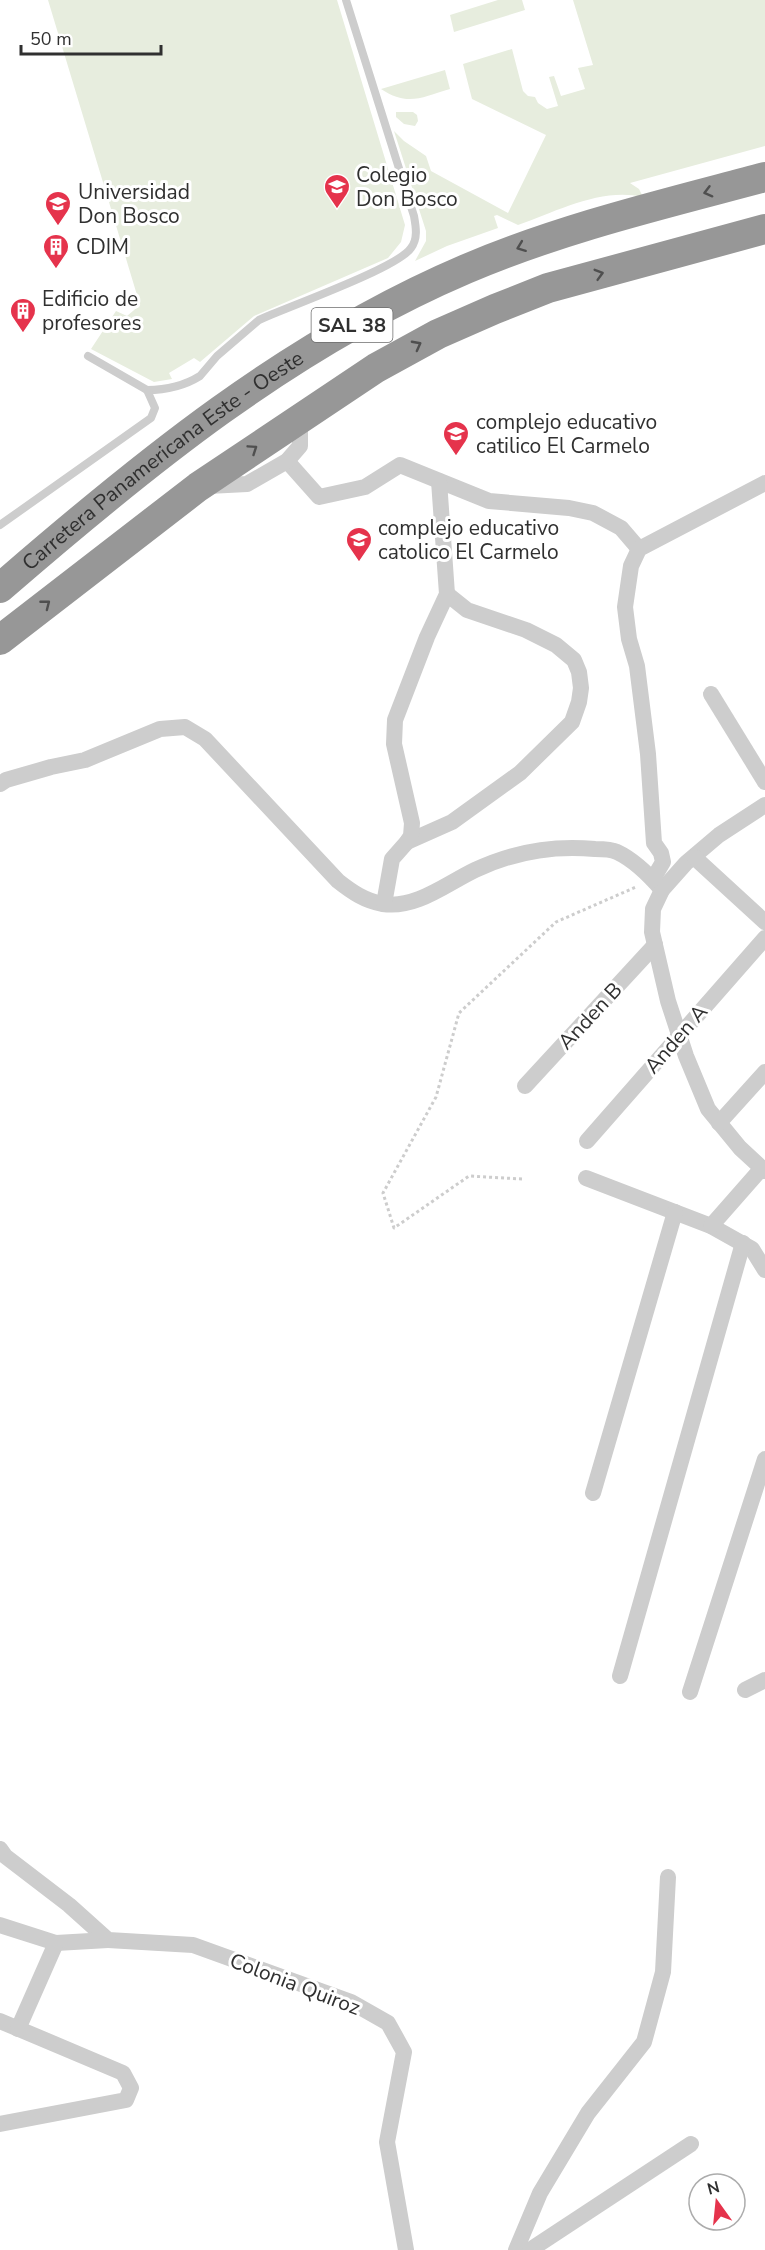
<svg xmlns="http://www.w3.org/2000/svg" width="765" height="2250" viewBox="0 0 765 2250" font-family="'Nunito Sans',sans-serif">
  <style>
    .green { fill: #e7edde }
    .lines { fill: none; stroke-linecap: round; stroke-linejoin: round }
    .path { stroke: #cdcdcd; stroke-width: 3; stroke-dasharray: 3 3; stroke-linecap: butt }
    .lane { stroke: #cdcdcd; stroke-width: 8 }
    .street { stroke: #cdcdcd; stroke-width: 16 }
    .highway { stroke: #979797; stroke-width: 30 }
    .oneway { stroke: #4f4f4f }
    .labels { text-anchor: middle; stroke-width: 6; stroke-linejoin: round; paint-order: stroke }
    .shield { fill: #fff; stroke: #6e6e6e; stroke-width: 1.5 }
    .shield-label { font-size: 20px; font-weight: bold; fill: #303030 }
    .poi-label { font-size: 21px; fill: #303030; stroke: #fff; text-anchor: start }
    .street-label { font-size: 21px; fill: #303030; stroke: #fff }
  </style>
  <rect width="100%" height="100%" fill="#fff"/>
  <g class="green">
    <polygon points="48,0 337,0 405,225 401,242 388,258 254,316 200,362 194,358 169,373 172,379 154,382 91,349 116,311 127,316 140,305"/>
    <polygon points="498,0 522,0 525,10 454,32 450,15"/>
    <path d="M 573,0 L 765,0 L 765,146 L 630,183 L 639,189 L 643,197 C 602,187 557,211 518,225 L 497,215 L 494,216 L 498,228 L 447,246 L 415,261 L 426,241 L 426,231 L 394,131 L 404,141 L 426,156 L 431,171 L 508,213 L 546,135 L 472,99 L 463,64 L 512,49 L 523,91 L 528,96 L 535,97 L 538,103 L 547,109 L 558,106 L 549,77 L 554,76 L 561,96 L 585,89 L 578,68 L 593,65 Z"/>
    <path d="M 445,70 L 450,89 C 422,97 408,107 381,89 Z"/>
    <polygon points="396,112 413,112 417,115 418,121 415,126 404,124 396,117"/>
  </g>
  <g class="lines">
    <polyline class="path" points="522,1179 469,1176 394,1228 383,1193 436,1097 459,1013 556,922 636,887"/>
    <g class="lane">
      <path d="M 147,390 C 166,390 184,386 200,376 L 217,356 L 259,320 C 287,307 398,268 411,248 C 418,239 416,227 414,216 L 346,0"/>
      <polyline points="0,525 151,418 155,408 147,390 88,356"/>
    </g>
    <g class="street">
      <polyline points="287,461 319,497 365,487 400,465 489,501 569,508 593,513 621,528 639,549"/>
      <polyline points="208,486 247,484 287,461 300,446 300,417"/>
      <polyline points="711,694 765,782"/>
      <path d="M 0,784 L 6,780 L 51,767 L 85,760 L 160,729 L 185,727 L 205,739 L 338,881 C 352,892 365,901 383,904 C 416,909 446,884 475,870 C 513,852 553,845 595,849 C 602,849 611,849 617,852 C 634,860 650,876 662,890"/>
      <polyline points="765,805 719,835 686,863 662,890 653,909 652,932 668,1001 686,1056 708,1109 740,1148 765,1171"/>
      <polyline points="407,842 452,822 520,773 572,722 579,702 581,688 579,672 574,660 556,645 526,630 467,610 447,594"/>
      <polyline points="694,857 765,922"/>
      <polyline points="653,879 663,862 661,853 654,843 648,754 637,666 629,639 625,607 631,566 639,549 765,483"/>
      <polyline points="384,904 392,859 407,842 411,836 412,823 394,744 395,720 427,637 447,594 439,481"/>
      <polyline points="525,1086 655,945"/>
      <polyline points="719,1123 765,1072"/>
      <polyline points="587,1141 765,938"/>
      <polyline points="586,1178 711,1226 752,1249 765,1270"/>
      <polyline points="711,1226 762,1168"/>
      <polyline points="593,1493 675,1212"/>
      <polyline points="620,1676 743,1243"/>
      <polyline points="745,1690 765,1680"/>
      <polyline points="690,1692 765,1459"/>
      <polyline points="0,1849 5,1856 69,1905 108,1940 193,1945 351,2002 388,2023 404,2052 387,2142 406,2250"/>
      <polyline points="0,1925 56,1943 108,1940"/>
      <polyline points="0,2021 123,2073 131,2088 126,2100 0,2124"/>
      <polyline points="18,2029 56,1943"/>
      <polyline points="516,2250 540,2193 588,2113 644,2042 663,1972 668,1877"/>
      <polyline points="530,2250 691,2144"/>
    </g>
    <g class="highway">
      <path id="s1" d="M 0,588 C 143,464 290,344 466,269 C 562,228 664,204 765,177"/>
      <polyline points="0,640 198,487 376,368 438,334 495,309 548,288 765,229"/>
    </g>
  </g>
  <defs><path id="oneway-chevron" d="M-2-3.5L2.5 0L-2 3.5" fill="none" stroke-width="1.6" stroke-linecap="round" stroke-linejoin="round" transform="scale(1.5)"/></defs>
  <g class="oneway">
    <use href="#oneway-chevron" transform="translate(708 192) rotate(165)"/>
    <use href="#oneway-chevron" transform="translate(521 247) rotate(159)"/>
    <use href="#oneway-chevron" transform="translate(599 274) rotate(-16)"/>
    <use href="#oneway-chevron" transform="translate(417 345) rotate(-28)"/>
    <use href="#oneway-chevron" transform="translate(253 449) rotate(-34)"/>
    <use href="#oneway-chevron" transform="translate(46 604) rotate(-38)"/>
  </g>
  <defs>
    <symbol id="school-pin" viewBox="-11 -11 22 30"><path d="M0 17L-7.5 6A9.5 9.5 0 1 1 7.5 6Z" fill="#e5334c" stroke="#fff"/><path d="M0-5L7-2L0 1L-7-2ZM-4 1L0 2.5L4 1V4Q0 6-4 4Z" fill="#fff"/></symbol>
    <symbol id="university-pin" viewBox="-11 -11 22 30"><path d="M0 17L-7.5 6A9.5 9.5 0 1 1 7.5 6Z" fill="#e5334c" stroke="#fff"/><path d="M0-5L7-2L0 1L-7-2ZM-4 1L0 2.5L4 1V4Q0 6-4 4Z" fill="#fff"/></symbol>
    <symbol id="building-pin" viewBox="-11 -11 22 30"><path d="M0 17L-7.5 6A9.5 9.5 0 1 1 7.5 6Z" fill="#e5334c" stroke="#fff"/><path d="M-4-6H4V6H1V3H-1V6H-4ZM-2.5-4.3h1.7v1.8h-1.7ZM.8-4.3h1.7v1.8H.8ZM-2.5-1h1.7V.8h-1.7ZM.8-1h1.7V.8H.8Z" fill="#fff"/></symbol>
  </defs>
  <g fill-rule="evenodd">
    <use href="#school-pin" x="322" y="172" width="30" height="40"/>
    <use href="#university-pin" x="43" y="189" width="30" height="40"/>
    <use href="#building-pin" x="41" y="232" width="30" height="40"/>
    <use href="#building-pin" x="8" y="296" width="30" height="40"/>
    <use href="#school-pin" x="441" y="419" width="30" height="40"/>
    <use href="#school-pin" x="344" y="525" width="30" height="40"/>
  </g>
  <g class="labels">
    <rect class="shield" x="311.5" y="308" width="81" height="34" rx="4.5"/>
    <g class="shield-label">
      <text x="352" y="332">SAL 38</text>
    </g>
    <g class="poi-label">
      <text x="356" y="182">Colegio<tspan x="356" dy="24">Don Bosco</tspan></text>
      <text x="78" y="199">Universidad<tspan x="78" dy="24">Don Bosco</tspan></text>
      <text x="76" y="254">CDIM</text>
      <text x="42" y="306">Edificio de<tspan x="42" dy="24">profesores</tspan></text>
      <text x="476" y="429">complejo educativo<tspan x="476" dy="24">catilico El Carmelo</tspan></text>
      <text x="378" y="535">complejo educativo<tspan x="378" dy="24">catolico El Carmelo</tspan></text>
    </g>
    <g class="street-label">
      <text dy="7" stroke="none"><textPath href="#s1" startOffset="207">Carretera Panamericana Este - Oeste</textPath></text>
      <text transform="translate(590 1016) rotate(-47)" y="7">Anden B</text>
      <text transform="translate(676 1039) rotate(-49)" y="7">Anden A</text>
      <text transform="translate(295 1984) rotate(21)" y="7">Colonia Quiroz</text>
    </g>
  </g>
  <g transform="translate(717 2202) rotate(345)"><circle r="28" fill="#ffffff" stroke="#acacac" stroke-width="1.5"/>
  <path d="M0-4.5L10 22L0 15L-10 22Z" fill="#e5334c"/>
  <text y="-9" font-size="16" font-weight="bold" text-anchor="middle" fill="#303030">N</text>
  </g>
  <path d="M21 45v9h140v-9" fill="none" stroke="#303030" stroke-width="3"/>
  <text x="30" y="45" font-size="18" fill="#303030" stroke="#ffffff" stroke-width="4.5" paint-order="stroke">50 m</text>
</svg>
